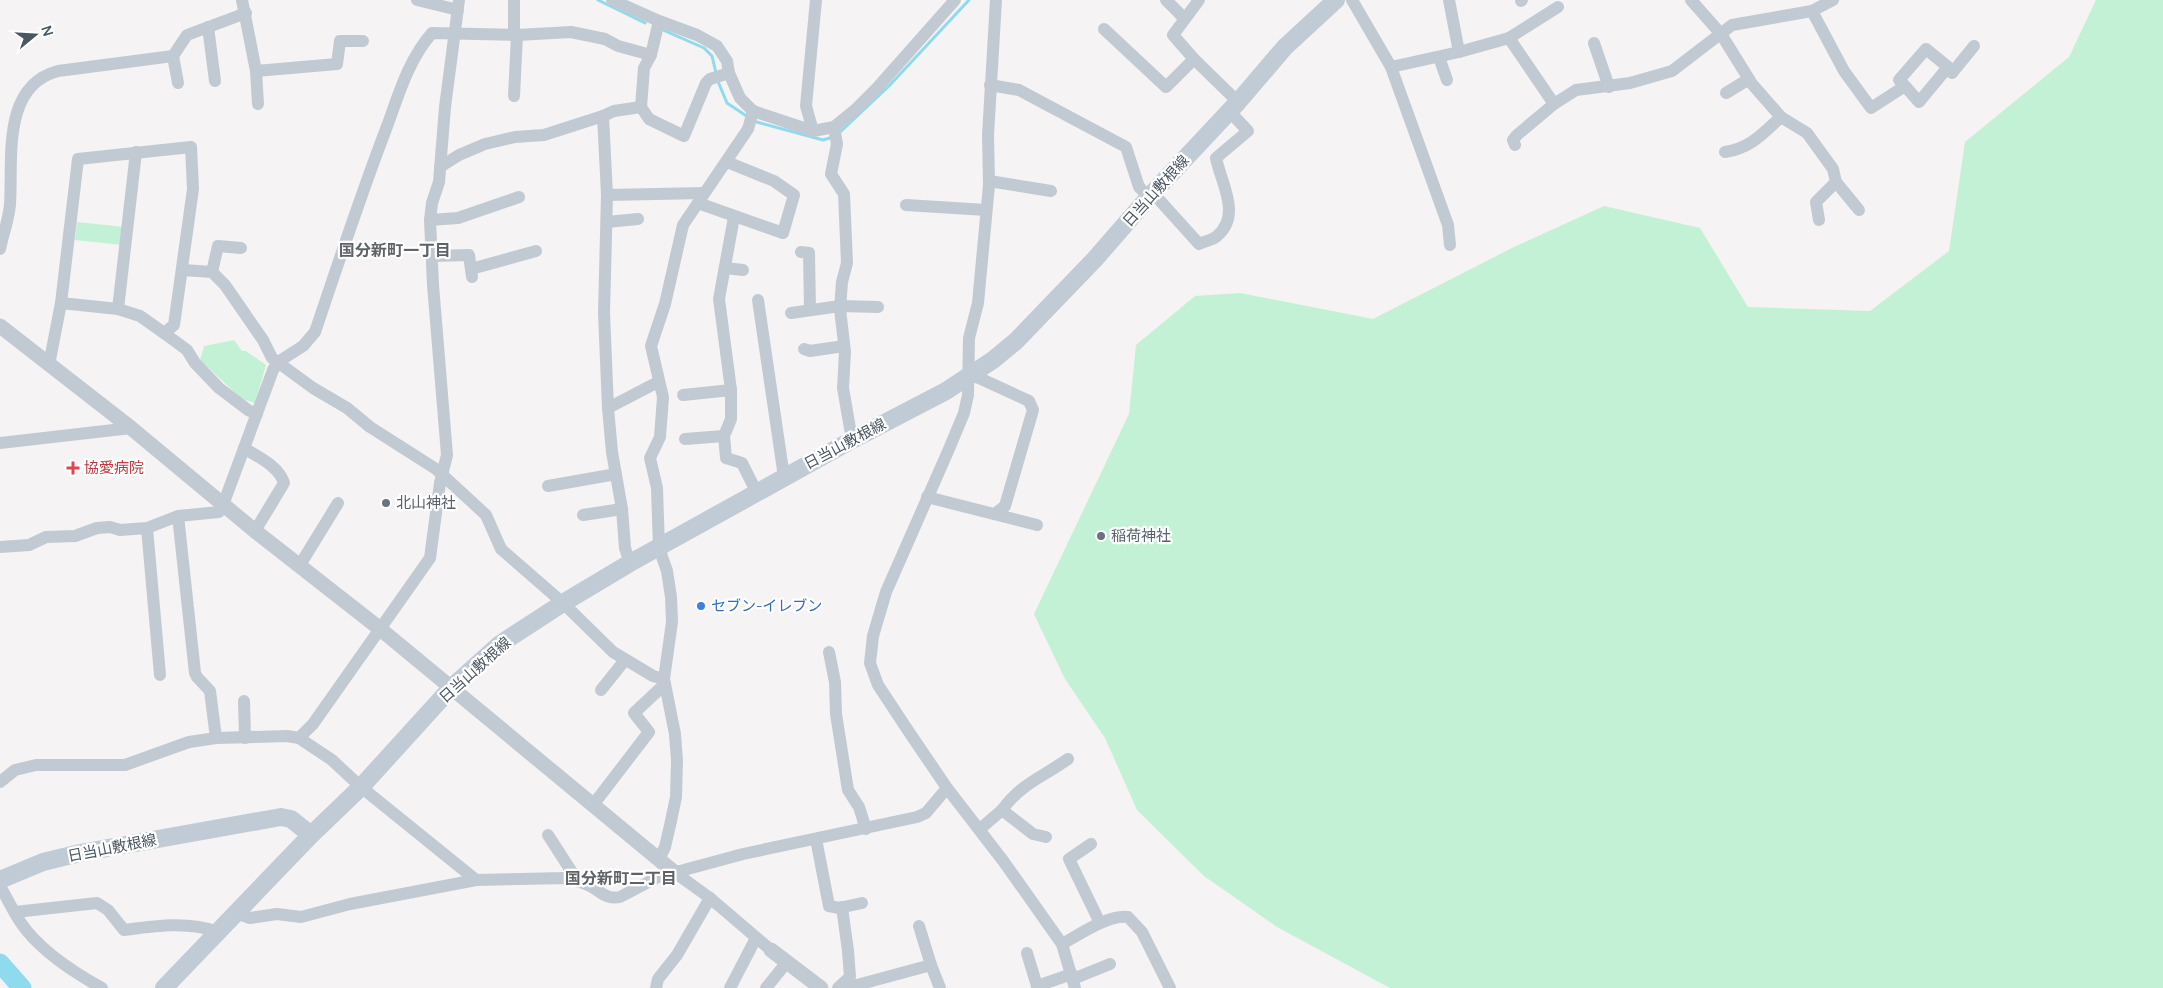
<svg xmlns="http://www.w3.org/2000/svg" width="2163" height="988" viewBox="0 0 2163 988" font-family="Manrope,'Noto Sans JP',sans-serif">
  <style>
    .green { fill: #c3f1d5 }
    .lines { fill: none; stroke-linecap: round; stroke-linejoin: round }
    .stream { stroke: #90daee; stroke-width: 3 }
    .river { stroke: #90daee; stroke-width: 19 }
    .minor { stroke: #c1cad2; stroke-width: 12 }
    .tertiary { stroke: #c1cad2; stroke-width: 15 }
    .secondary { stroke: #c1cbd6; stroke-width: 18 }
    .health-dot { fill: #e0444e; stroke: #fff; stroke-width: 2 }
    .worship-dot { fill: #6b7280; stroke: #fff; stroke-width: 2 }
    .shop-dot { fill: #3f7fe0; stroke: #fff; stroke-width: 2 }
    .labels { text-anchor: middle; stroke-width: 4.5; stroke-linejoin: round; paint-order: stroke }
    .street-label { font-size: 15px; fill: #4a5661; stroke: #fff }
    .health-label { font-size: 15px; fill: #be3a42; stroke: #fff; text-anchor: start }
    .worship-label { font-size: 15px; fill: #5b616d; stroke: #fff; text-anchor: start }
    .shop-label { font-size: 15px; fill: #366cbe; stroke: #fff; text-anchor: start }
    .neighbourhood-label { font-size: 16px; font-weight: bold; fill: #5f6368; stroke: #fff }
  </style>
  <rect width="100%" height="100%" fill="#f5f3f3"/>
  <g class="green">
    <polygon points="2096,0 2163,0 2163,988 1390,988 1277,927 1204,876 1137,810 1105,738 1065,679 1034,614 1129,414 1136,345 1195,296 1240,293 1373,319 1512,248 1604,206 1700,228 1748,307 1870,311 1949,251 1965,142 2069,57"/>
    <polygon points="77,222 125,227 123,245 75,240"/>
    <polygon points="234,340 242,351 246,351 266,365 255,403 242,399 200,360 204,346"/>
  </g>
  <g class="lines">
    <g class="stream">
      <polyline points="598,0 645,23"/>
      <polyline points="663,30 704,48 712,56 716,73"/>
      <polyline points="717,79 727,103 748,117"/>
      <polyline points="753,121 823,140 833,137"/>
      <polyline points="838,134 889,86 969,0"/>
    </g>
    <polyline class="river" points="0,963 22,988"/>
    <g class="minor">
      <polyline points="242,0 256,71 258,104"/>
      <polyline points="417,0 458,10"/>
      <polyline points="612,0 659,21 697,35 717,46 727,61 729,73 740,98 753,111 813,131 834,127 855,110 877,88 955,0"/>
      <polyline points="996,0 988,135 989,185 978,303 969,338 968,395 964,413 949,449 886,592 873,636 870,663 878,685 909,732 947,788 1004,862 1062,944 1075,988"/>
      <polyline points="1166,0 1184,18"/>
      <polyline points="1199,0 1173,35 1194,59 1238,102"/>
      <polyline points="1352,0 1391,67 1448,225 1450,245"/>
      <polyline points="1449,0 1459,52"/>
      <polyline points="1691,0 1721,34 1752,84 1781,117 1807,133 1833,169 1836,182 1816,202 1819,220"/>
      <polyline points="1521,1 1522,0"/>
      <polyline points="1812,11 1844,71 1871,108 1905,86 1919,102 1948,67 1926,49 1899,80 1905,86"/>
      <polyline points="659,21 651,55 644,68 641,107 649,119 684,136 706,83 710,79 729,73"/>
      <polyline points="208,27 215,81"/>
      <polyline points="1104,29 1166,87 1194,59"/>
      <polyline points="514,35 514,0"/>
      <polyline points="1509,38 1558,7"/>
      <polyline points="1594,43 1609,87"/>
      <polyline points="173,56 178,83"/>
      <polyline points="1439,57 1447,80"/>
      <polyline points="1391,67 1459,52 1509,38 1554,104 1576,90 1630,83 1672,71 1732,25 1812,11 1833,0"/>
      <polyline points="1948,67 1952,73 1974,46"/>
      <polyline points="256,71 337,64 340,41 363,41"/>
      <polyline points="990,85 1019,90 1126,147 1139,187 1149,197"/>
      <polyline points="1726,93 1749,79"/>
      <polyline points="514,96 517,35"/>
      <polyline points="834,127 837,144 831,174 844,194 847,263 842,282 840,309 845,352 843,388 852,440"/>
      <polyline points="813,131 806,106 816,0"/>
      <polyline points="1515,145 1513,140 1517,135 1554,104"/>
      <path d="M 1725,152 C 1751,148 1762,134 1781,117"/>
      <polyline points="440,167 459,155 485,144 515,137 544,135 603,116"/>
      <polyline points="989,181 1051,191"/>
      <polyline points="1836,182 1859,210"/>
      <path d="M 1153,193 L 1199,244 C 1205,241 1213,240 1217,236 C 1242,215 1221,183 1216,158 L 1248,131 L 1229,111"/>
      <polyline points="607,195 704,193"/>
      <polyline points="698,203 783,233 794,195 774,181 727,162"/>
      <polyline points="906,205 986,210"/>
      <polyline points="734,217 719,299 731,390 731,419 724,436 726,458 742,463 757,493"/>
      <polyline points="430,220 458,218 519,197"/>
      <polyline points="607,222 638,219"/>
      <path d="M 0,249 C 3,234 9,219 10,204 C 13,160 1,86 58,71 L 173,56 L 187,35 L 246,13"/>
      <polyline points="801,252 809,253 810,310"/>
      <polyline points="431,256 469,255 472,277"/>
      <polyline points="725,268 743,270"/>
      <polyline points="471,269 536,251"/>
      <polyline points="183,270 212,272 225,285 263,340 272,358 313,388 347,408 370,427 436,469 486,515 501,549 563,603 613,652 653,676 664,679"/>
      <polyline points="212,272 218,246 241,248"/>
      <polyline points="758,300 784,477"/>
      <polyline points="118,309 136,152"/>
      <polyline points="791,313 840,306 878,307"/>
      <polyline points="164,333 187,350 195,363 219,388 248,410 257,414"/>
      <polyline points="804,349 810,351 844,346"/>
      <polyline points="49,365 61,303 78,159 191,147 193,189 174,325 164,333 140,316 118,309 61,303"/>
      <polyline points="968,375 979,378 1029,401 1033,410 1005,506 995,514"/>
      <polyline points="683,395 731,390"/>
      <polyline points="608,408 658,382"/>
      <polyline points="685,439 724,436"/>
      <polyline points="0,443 131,428"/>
      <path d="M 244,448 C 258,457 279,466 284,483 L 255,531"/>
      <polyline points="548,486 616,474"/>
      <polyline points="927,497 1037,525"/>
      <polyline points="583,515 622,509"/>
      <polyline points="178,516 195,673 197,677 210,691 216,738"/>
      <polyline points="147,528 160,675"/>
      <path d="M 0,547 L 29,545 L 46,537 L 75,536 L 97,528 L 110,527 L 120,530 L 147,528 L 178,516 L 219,512 L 223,505 L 273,370 L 278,362 L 303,346 L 315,332 C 338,264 360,197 386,129 C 398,97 408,60 432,33 L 517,35 L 571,32 L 605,39 L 618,46 L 651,55"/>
      <polyline points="630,563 625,548 622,509 612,452 608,408 604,313 607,195 603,116 614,111 641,107"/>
      <polyline points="298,565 303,560 338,503"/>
      <polyline points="829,652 835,682 836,714 848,790 859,807 866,829"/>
      <polyline points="601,690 625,660"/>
      <polyline points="244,701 245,738"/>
      <path d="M 299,738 L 332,760 L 361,787 L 476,880 L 566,878 C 574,880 582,882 590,886 C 600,891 607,900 620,897 L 658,877 L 743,854 L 917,817 L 926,813 L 947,788"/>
      <polyline points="0,782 15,770 36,765 125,765 189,742 216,738 287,736 299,738 313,724 430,558 440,483 447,455 433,285 430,220 432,203 439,182 445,107 459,0"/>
      <polyline points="593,805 649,732 634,713 665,684"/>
      <path d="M 1002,810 C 1022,783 1041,778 1068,759"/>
      <polyline points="980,829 1002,810 1033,834 1046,837"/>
      <polyline points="548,835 577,880"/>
      <polyline points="816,839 829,906 839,908 862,903"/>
      <polyline points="1091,844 1069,859 1100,923"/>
      <polyline points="659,859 665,847 671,821 676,797 677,761 675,734 664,679 672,622 671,597 667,571 659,548 657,488 650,458 660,437 663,397 651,346 665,304 683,225 748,129 753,111"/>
      <polyline points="674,872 710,898 771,950"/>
      <path d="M 0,886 C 7,898 13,911 21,923 C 40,951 73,972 102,988"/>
      <path d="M 15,912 L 97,903 L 108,910 L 124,930 C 155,926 188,921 218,932"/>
      <polyline points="236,913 250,918 277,914 301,917 350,904 476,880"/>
      <path d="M 1062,944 C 1079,935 1109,914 1128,917 L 1142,932 L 1170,988"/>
      <polyline points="1027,953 1037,986"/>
      <polyline points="931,965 940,988"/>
      <polyline points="1073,979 1110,964"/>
      <polyline points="656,988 658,979 677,955 710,898"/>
      <polyline points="730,988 756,938"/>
      <polyline points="766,988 787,962"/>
      <polyline points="838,988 850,977 848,951 842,907"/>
      <polyline points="853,988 857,985 931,965 919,926"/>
      <polyline points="1038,988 1037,986 1072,974"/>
    </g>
    <g class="tertiary">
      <polyline points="0,326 131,428 255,531 379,628 674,872"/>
      <polyline points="771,950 821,988"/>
    </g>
    <g class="secondary">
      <polyline points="0,880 43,862 80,853 281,817 291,819 311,835"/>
      <polyline points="164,988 311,835 361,787 451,688 500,644 563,603 630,563 852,440 946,391 993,360 1016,341 1095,259 1149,197 1238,102 1285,47 1336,0"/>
    </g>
  </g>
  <path class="health-dot" d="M70.5 460.5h5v5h5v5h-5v5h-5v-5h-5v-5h5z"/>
  <g class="worship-dot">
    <circle cx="386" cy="503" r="5"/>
    <circle cx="1101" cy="536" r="5"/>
  </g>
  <circle class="shop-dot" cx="701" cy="606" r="5"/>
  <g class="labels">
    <g class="street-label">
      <text transform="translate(1156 191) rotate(-48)" y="5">日当山敷根線</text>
      <text transform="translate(845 444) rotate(-28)" y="5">日当山敷根線</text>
      <text transform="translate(475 670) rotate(-42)" y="5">日当山敷根線</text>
      <text transform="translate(112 848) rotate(-11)" y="5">日当山敷根線</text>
    </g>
    <g class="health-label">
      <text x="84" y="473">協愛病院</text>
    </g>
    <g class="worship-label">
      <text x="396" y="508">北山神社</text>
      <text x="1111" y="541">稲荷神社</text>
    </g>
    <g class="shop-label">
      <text x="711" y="611">セブン-イレブン</text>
    </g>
    <g class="neighbourhood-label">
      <text x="395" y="256">国分新町一丁目</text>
      <text x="621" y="884">国分新町二丁目</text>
    </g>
  </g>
  <g transform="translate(35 35) rotate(72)" stroke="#ffffff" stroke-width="4" paint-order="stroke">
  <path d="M0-4L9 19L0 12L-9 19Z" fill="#4a5661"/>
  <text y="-8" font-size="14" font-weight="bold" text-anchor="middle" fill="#4a5661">N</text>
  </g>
</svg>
